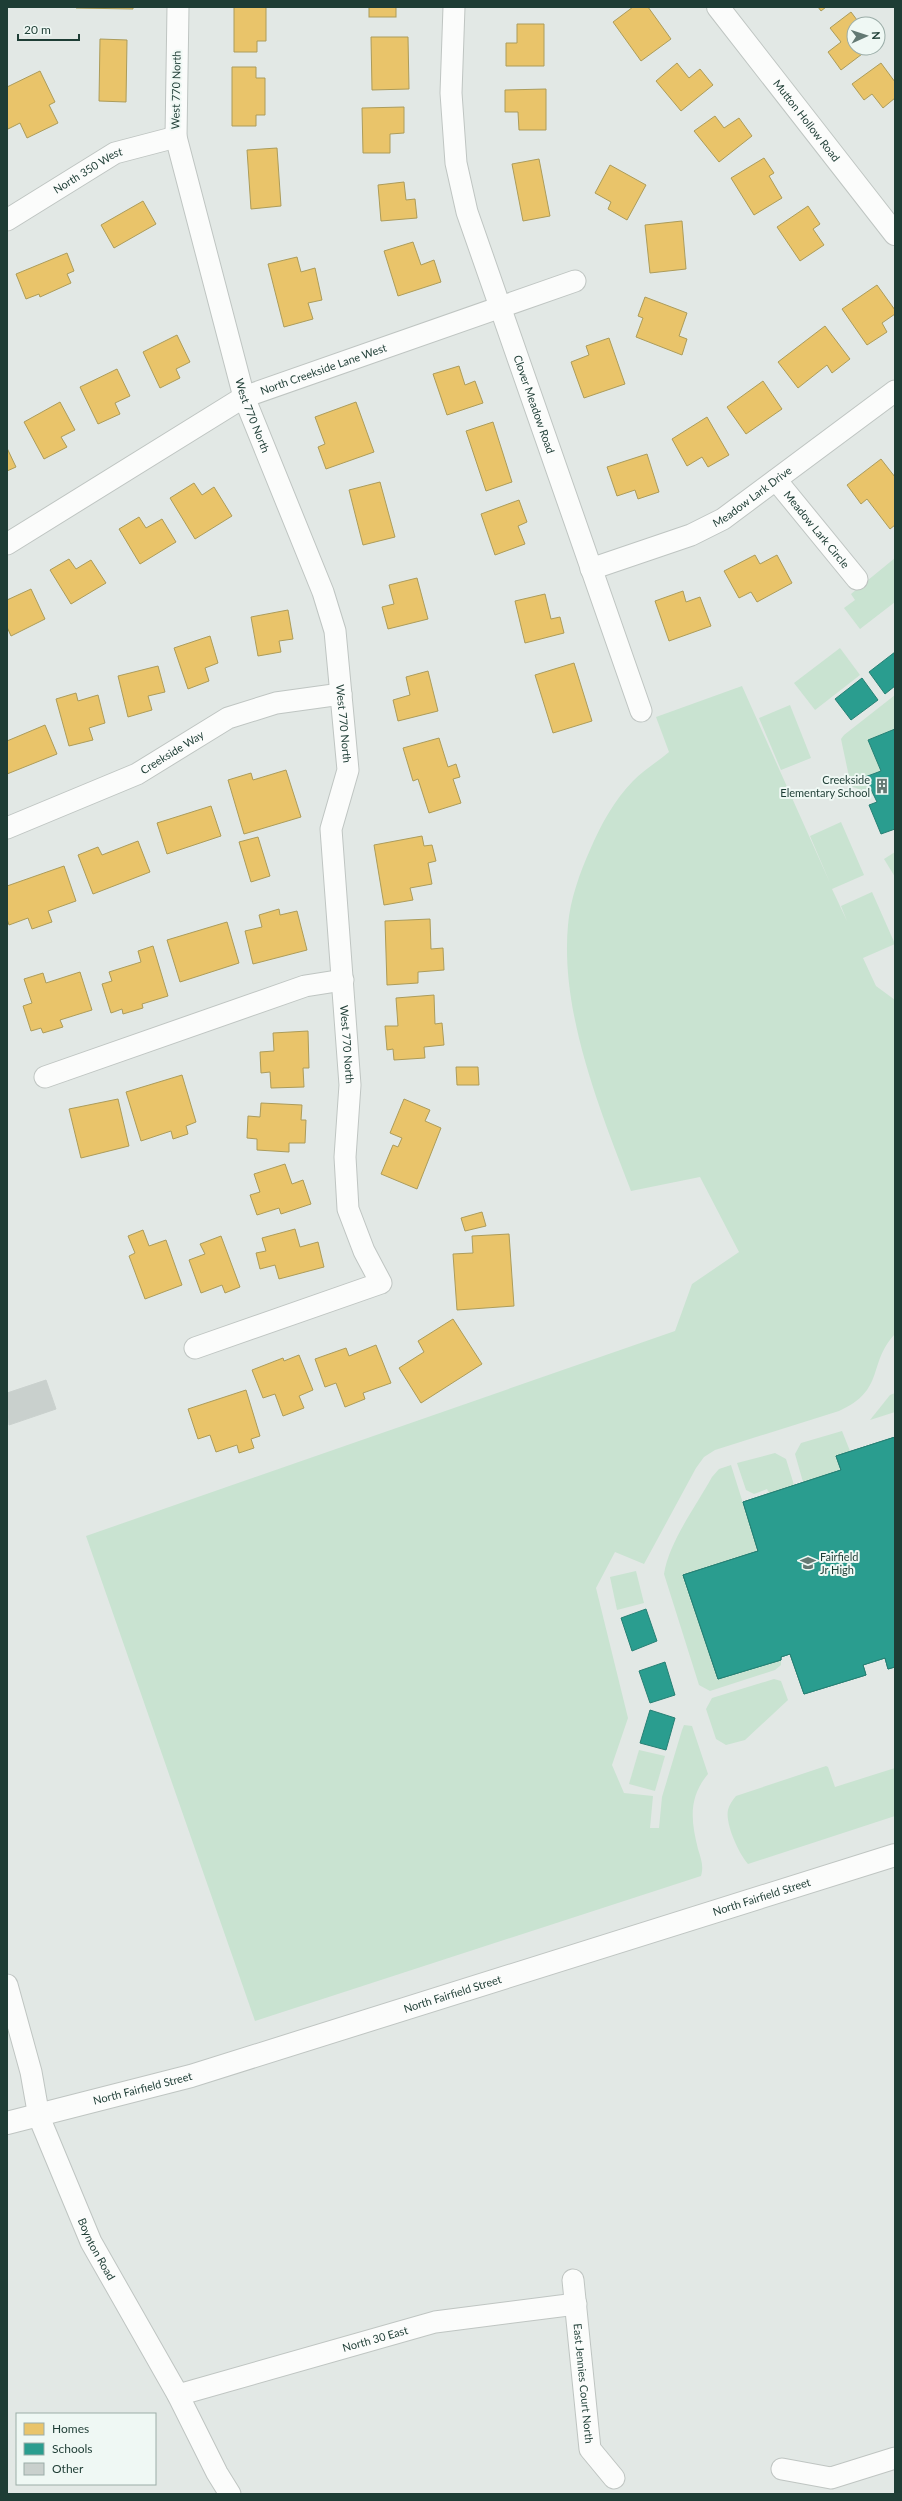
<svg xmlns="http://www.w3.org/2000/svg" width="902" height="2501" viewBox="0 0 902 2501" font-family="Lato,sans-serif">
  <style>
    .green { fill: #c9e3d1 }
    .homes { fill: #e9c46a; stroke: #ac9c5a }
    .schools { fill: #2a9d8f; stroke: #268074 }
    .building { fill: #c9d0cd; stroke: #cad1ce }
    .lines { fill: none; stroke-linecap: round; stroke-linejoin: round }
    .minor-casing { stroke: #bfc5c2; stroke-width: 23 }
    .tertiary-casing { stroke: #bfc5c2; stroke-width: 24 }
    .minor { stroke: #fbfcfb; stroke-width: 21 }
    .tertiary { stroke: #fbfcfb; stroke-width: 22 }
    .labels { text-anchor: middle; stroke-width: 4; stroke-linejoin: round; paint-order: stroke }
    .street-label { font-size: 11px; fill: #1e3d35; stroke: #eff8f4 }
    .poi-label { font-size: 11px; fill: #1e3d35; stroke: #eff8f4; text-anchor: end }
  </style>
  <rect width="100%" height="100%" fill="#e2e8e5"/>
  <g class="green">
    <polygon points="895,558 895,602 860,629 844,608 855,600 851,594"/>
    <polygon points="840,648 860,675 815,710 794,683"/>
    <path d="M 742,686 L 830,883 L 810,836 L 841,822 L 864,875 L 832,889 L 847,921 L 841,906 L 872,892 L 895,944 L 863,958 L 876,986 L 895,1000 L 895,1334 C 867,1364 886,1390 839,1411 L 715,1450 L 704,1457 L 696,1468 L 644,1564 L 615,1552 L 596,1588 L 628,1718 L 612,1765 L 624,1793 L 653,1796 L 650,1828 L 659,1828 L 662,1797 L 682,1730 L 684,1725 L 692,1726 L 708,1774 C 688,1798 691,1821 698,1849 C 701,1859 704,1866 701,1876 L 255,2021 L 86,1536 L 675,1331 L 692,1284 L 739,1252 L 700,1177 L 631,1191 C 600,1110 560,1012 568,925 C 570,900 580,872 590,850 C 600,826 615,799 633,781 C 644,770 657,762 669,752 L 656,717 Z"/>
    <polygon points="895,695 895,729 868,740 881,771 866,777 873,795 851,786 841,739 844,735"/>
    <polygon points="790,705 811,758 781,770 759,718"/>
    <polygon points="895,852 895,877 884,859"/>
    <polygon points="895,1393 895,1412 870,1420 890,1395"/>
    <polygon points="842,1431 850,1451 836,1456 841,1470 803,1482 795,1454 801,1443"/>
    <polygon points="775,1453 786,1459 794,1485 769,1493 767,1489 754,1494 746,1490 737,1463"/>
    <path d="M 731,1465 L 758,1551 L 683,1575 L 718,1679 L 781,1660 L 781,1665 L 775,1670 L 710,1691 L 699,1685 L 664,1574 C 669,1542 696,1506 712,1477 L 719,1469 Z"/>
    <polygon points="636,1571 644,1603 617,1610 610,1577"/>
    <polygon points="774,1679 781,1681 788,1700 745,1740 726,1745 716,1739 706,1709 712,1698"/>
    <polygon points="639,1750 665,1756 655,1791 629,1784"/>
    <path d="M 826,1766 L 828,1767 L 835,1787 L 895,1768 L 895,1816 L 748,1864 C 739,1854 725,1824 728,1810 C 729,1805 732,1801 736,1796 Z"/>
  </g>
  <g class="homes">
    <polygon points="76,7 133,7 133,9 76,8"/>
    <polygon points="234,7 266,7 266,41 257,41 257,52 234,52"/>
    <rect x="369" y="7" width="27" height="10"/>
    <polygon points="633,7 648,7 671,39 641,61 613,22"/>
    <polygon points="818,7 826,7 821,11"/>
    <polygon points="851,12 860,24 854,24 854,48 870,48 841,70 828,52 841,42 830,28"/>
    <polygon points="517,24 544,24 544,66 506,66 506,43 517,43"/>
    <polygon points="371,37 408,37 409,89 372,90"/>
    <polygon points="100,39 127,40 126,102 99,101"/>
    <polygon points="677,63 689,78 700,69 713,85 681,111 656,81"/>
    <polygon points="881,63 895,82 895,98 883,108 872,94 864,100 852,84"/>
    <polygon points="232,67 256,67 256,78 265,78 265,115 256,115 256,126 232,126"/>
    <polygon points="40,71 55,102 49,105 58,123 27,138 20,123 8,129 7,127 7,87"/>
    <polygon points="546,89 546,130 519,130 518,112 505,112 505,90"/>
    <polygon points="404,107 404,133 390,134 390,153 363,153 362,108"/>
    <polygon points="715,116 724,128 739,118 752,136 719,162 694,131"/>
    <polygon points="277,148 281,206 251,209 247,150"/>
    <polygon points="764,158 774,173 769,176 782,198 754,215 731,178"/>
    <polygon points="539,159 550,216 523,221 512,164"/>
    <polygon points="610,165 646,185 627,220 608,209 611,202 595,193"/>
    <polygon points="404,182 406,200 415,199 417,218 381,221 378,185"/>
    <polygon points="143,201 156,224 114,248 101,225"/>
    <polygon points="808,206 820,224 813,229 824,245 800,261 777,227"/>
    <polygon points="682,221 686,269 650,273 645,225"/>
    <polygon points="413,242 421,265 434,260 441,282 398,296 384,251"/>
    <polygon points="67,253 74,271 67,274 71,283 40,297 39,294 26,299 16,274"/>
    <polygon points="297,257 301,272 315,268 322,300 308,303 313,319 284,327 268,264"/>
    <polygon points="877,285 895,310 895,314 882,323 887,332 867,345 842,309"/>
    <polygon points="645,297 687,313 679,336 687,339 682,355 636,337 643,318 638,316"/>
    <polygon points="825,326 850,359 832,373 827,365 798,388 778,362"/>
    <polygon points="177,335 190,362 176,369 180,378 160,388 143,352"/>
    <polygon points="609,338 625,384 584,398 571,362 589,355 586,346"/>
    <polygon points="459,366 465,385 475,381 483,403 447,415 433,374"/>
    <polygon points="117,369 130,396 115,403 120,414 98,424 80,387"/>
    <polygon points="763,381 782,409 746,434 727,407"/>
    <polygon points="60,402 75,430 61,437 67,447 44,459 24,422"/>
    <polygon points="356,402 374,452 326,469 318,447 325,444 315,417"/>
    <polygon points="707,417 729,455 708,467 702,457 687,466 672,439"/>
    <polygon points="493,422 512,482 486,491 466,431"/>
    <polygon points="7,448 16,467 7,471"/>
    <polygon points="647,454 659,492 638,499 635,490 617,496 607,467"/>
    <polygon points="881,459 895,477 895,525 890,529 867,499 861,504 847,485"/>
    <polygon points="380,482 395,537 363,545 349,490"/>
    <polygon points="194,483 202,495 214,487 232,516 195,539 170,498"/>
    <polygon points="519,500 527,522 518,526 525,544 495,555 481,514"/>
    <polygon points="139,517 146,528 162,519 176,542 140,564 119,529"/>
    <polygon points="755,555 760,564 777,555 792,583 757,602 751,592 739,598 724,571"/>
    <polygon points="69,559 76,569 91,560 106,583 71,604 50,570"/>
    <polygon points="417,578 428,619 388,629 382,607 394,604 389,585"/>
    <polygon points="31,589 45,619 11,636 7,627 7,600"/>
    <polygon points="683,591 686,602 700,597 711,626 669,641 655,601"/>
    <polygon points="545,594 551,619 560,617 564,633 525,643 515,601"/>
    <polygon points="288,610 293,639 279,641 281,652 258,656 251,617"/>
    <polygon points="210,636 218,663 205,668 209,681 188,689 174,648"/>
    <polygon points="574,663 592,721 553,733 535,675"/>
    <polygon points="158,666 165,692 148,696 152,710 128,717 118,676"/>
    <polygon points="428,671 438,711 398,721 393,700 410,695 406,677"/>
    <polygon points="76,693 78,701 98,695 105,723 89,728 93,740 69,746 56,699"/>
    <polygon points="45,725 57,754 7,774 7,741"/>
    <polygon points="439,738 448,767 456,764 460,777 453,779 461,803 429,813 418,779 413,781 403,748"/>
    <polygon points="286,770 301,817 244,834 228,780 251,773 253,780"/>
    <polygon points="211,806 221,836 167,854 157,823"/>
    <polygon points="422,836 424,846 432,845 436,861 428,863 432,884 410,888 413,900 384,905 374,845"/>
    <polygon points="258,837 270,876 251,882 239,842"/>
    <polygon points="138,841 150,872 93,894 78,855 98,847 102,855"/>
    <polygon points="64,866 76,901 48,911 52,922 32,929 28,918 9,925 7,919 7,886"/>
    <polygon points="279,909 280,915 297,911 307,950 253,964 245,931 262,927 259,915"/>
    <polygon points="430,919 431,949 443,948 444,970 418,972 418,983 387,985 385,921"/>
    <polygon points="227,922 239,963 180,982 167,940"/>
    <polygon points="153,946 168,996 142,1004 143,1008 123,1014 122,1009 111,1013 102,984 112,981 109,972 141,962 138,951"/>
    <polygon points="80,972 92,1010 60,1020 63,1027 43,1033 41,1028 31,1031 23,1006 32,1003 24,979 43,973 46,983"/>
    <polygon points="434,995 435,1024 442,1023 444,1045 424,1047 425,1058 394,1060 393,1049 387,1050 385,1026 398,1026 396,998"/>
    <polygon points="308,1031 309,1068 303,1068 304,1087 271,1088 270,1072 261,1073 260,1052 274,1051 273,1033"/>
    <polygon points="456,1067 478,1067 479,1085 457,1085"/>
    <polygon points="182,1075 196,1122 186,1126 188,1134 173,1139 171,1131 141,1141 126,1092"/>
    <polygon points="118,1099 129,1146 81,1158 69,1109"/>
    <polygon points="404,1099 430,1110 425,1121 441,1128 417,1189 381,1174 393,1145 398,1147 402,1138 390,1133"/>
    <polygon points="261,1103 302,1105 301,1120 306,1120 305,1143 289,1143 289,1152 257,1150 257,1139 247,1138 248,1116 260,1117"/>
    <polygon points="285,1164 292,1184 303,1180 311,1204 281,1214 279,1208 257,1215 250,1195 260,1192 254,1174"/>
    <polygon points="482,1212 486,1226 465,1231 461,1218"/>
    <polygon points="295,1229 300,1247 318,1242 324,1267 279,1279 275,1265 260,1269 256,1253 266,1251 262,1238"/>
    <polygon points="143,1230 149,1246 166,1240 182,1285 145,1299 129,1256 135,1253 128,1236"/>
    <polygon points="509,1234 514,1306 457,1310 453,1254 473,1253 472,1236"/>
    <polygon points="221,1236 240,1287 225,1293 222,1285 201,1293 189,1260 205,1254 200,1244"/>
    <polygon points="453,1319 482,1364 421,1403 399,1368 424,1352 418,1341"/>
    <polygon points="376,1345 391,1383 363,1393 365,1399 345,1407 336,1383 325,1387 315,1359 346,1348 349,1356"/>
    <polygon points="299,1355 313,1390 299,1396 304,1408 283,1416 275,1394 263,1398 252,1370 283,1358 284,1361"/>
    <polygon points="246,1390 260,1436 251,1439 254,1448 239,1453 237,1445 216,1452 210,1435 198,1439 188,1409"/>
  </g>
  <g class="schools">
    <polygon points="895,652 895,686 885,694 869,672"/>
    <polygon points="862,678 878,700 851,720 835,699"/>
    <polygon points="895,729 895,829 881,834 869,805 877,802 865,777 881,771 868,740"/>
    <polygon points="895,1437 895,1667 888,1669 885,1658 863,1665 866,1675 804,1694 790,1654 781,1657 781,1660 718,1679 683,1575 758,1551 743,1502 841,1470 836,1456"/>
    <polygon points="895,1437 895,1667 888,1669 885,1658 863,1665 866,1675 804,1694 790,1654 781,1657 781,1660 718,1679 683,1575 758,1551 743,1502 841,1470 836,1456"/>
    <polygon points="646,1609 657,1641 632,1651 621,1618"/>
    <polygon points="665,1662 675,1695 650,1703 639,1671"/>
    <polygon points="650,1710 675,1718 666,1750 640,1743"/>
  </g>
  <polygon class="building" points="46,1380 56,1409 9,1425 7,1393"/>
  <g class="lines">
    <defs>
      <g id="minor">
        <path id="s1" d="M 178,7 L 176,137 L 244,397 L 323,592 L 335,631 L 348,770 L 331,829 L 350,1085 L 345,1157 L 348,1209 L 364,1251 L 381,1283 L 195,1348"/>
        <path id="s2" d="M 454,7 L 451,93 L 456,163 L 467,212 L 641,711"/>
        <path id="s3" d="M 7,220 L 115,153 L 176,137"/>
        <path id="s4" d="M 776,480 L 857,579"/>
        <path id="s5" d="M 7,544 L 244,397 L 575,281"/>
        <path id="s6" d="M 591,569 L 691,535 L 723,519 L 895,391"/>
        <path id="s7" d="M 7,828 L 137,774 L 228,718 L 276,703 L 341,694"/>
        <polyline points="45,1077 305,986 343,980"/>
        <path id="s8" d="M 7,1985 L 31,2072 L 39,2117 L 91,2242 L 178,2395 L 217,2473 L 230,2494"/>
        <path id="s9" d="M 573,2280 L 590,2449 L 614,2478"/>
        <path id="s10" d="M 178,2395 L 435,2322 L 576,2304"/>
        <polyline points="782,2469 831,2478 895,2458"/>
      </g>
      <g id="tertiary">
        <path id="s11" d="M 718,7 L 895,234"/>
        <path id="s12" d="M 7,2123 L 191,2076 L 895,1855"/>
      </g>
    </defs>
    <use href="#minor" class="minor-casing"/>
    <use href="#tertiary" class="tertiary-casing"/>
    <use href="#minor" class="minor"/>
    <use href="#tertiary" class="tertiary"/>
  </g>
  <defs>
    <symbol id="building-bare" viewBox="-9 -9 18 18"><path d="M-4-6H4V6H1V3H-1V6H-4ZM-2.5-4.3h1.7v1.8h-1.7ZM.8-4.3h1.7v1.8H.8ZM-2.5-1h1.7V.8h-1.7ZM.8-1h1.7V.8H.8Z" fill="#637973" stroke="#eff8f4" stroke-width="2.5" paint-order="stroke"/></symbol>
    <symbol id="school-bare" viewBox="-9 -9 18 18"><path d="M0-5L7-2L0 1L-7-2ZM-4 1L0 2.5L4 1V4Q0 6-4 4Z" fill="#637973" stroke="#eff8f4" stroke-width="2.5" paint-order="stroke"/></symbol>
  </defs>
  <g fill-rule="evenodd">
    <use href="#building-bare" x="871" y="775" width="22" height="22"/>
    <use href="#school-bare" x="797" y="1552" width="22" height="22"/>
  </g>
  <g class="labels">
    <g class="street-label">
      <text transform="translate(176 90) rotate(-89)" y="4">West 770 North</text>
      <text dy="4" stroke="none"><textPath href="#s11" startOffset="144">Mutton Hollow Road</textPath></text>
      <text dy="4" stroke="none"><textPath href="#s3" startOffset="95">North 350 West</textPath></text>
      <text dy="4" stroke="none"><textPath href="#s5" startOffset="363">North Creekside Lane West</textPath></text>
      <text dy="4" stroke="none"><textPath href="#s2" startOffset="410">Clover Meadow Road</textPath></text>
      <text dy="4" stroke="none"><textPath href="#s1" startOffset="419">West 770 North</textPath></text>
      <text dy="4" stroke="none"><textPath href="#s6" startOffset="178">Meadow Lark Drive</textPath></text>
      <text dy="4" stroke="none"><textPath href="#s4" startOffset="64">Meadow Lark Circle</textPath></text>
      <text dy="4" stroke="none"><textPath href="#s1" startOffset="743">West 770 North</textPath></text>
      <text dy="4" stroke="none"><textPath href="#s7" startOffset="182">Creekside Way</textPath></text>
      <text dy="4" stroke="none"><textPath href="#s1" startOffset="1067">West 770 North</textPath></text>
      <text dy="4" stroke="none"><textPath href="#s12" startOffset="788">North Fairfield Street</textPath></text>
      <text dy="4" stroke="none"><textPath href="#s12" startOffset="464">North Fairfield Street</textPath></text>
      <text dy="4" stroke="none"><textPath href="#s12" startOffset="140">North Fairfield Street</textPath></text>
      <text dy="4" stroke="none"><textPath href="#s8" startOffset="280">Boynton Road</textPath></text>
      <text dy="4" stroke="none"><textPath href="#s10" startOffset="205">North 30 East</textPath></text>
      <text dy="4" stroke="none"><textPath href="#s9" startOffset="104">East Jennies Court North</textPath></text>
    </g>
    <g class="poi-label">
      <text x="870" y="784">Creekside<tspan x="870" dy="13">Elementary School</tspan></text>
      <text x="820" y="1561" text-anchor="start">Fairfield<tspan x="820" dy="13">Jr High</tspan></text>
    </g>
  </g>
  <rect width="902" height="2501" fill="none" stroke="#1e3d35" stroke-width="16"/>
  <rect x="16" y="2413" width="140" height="72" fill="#eff8f4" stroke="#9bada8"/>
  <rect x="24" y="2423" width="20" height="12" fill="#e9c46a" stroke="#9bada8"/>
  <text x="52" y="2433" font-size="12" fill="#1e3d35">Homes</text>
  <rect x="24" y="2443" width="20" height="12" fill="#2a9d8f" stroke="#9bada8"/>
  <text x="52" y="2453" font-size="12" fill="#1e3d35">Schools</text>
  <rect x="24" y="2463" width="20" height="12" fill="#c9d0cd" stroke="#9bada8"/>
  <text x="52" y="2473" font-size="12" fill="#1e3d35">Other</text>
  <g transform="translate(866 36) rotate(87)"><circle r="19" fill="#eff8f4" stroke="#9bada8"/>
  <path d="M0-3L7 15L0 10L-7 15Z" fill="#637973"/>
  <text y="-6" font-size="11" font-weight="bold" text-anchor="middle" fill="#1e3d35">N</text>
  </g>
  <path d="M18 34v6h61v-6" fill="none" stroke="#1e3d35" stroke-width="2"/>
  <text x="24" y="34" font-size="12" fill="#1e3d35" stroke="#eff8f4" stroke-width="3" paint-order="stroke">20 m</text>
</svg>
